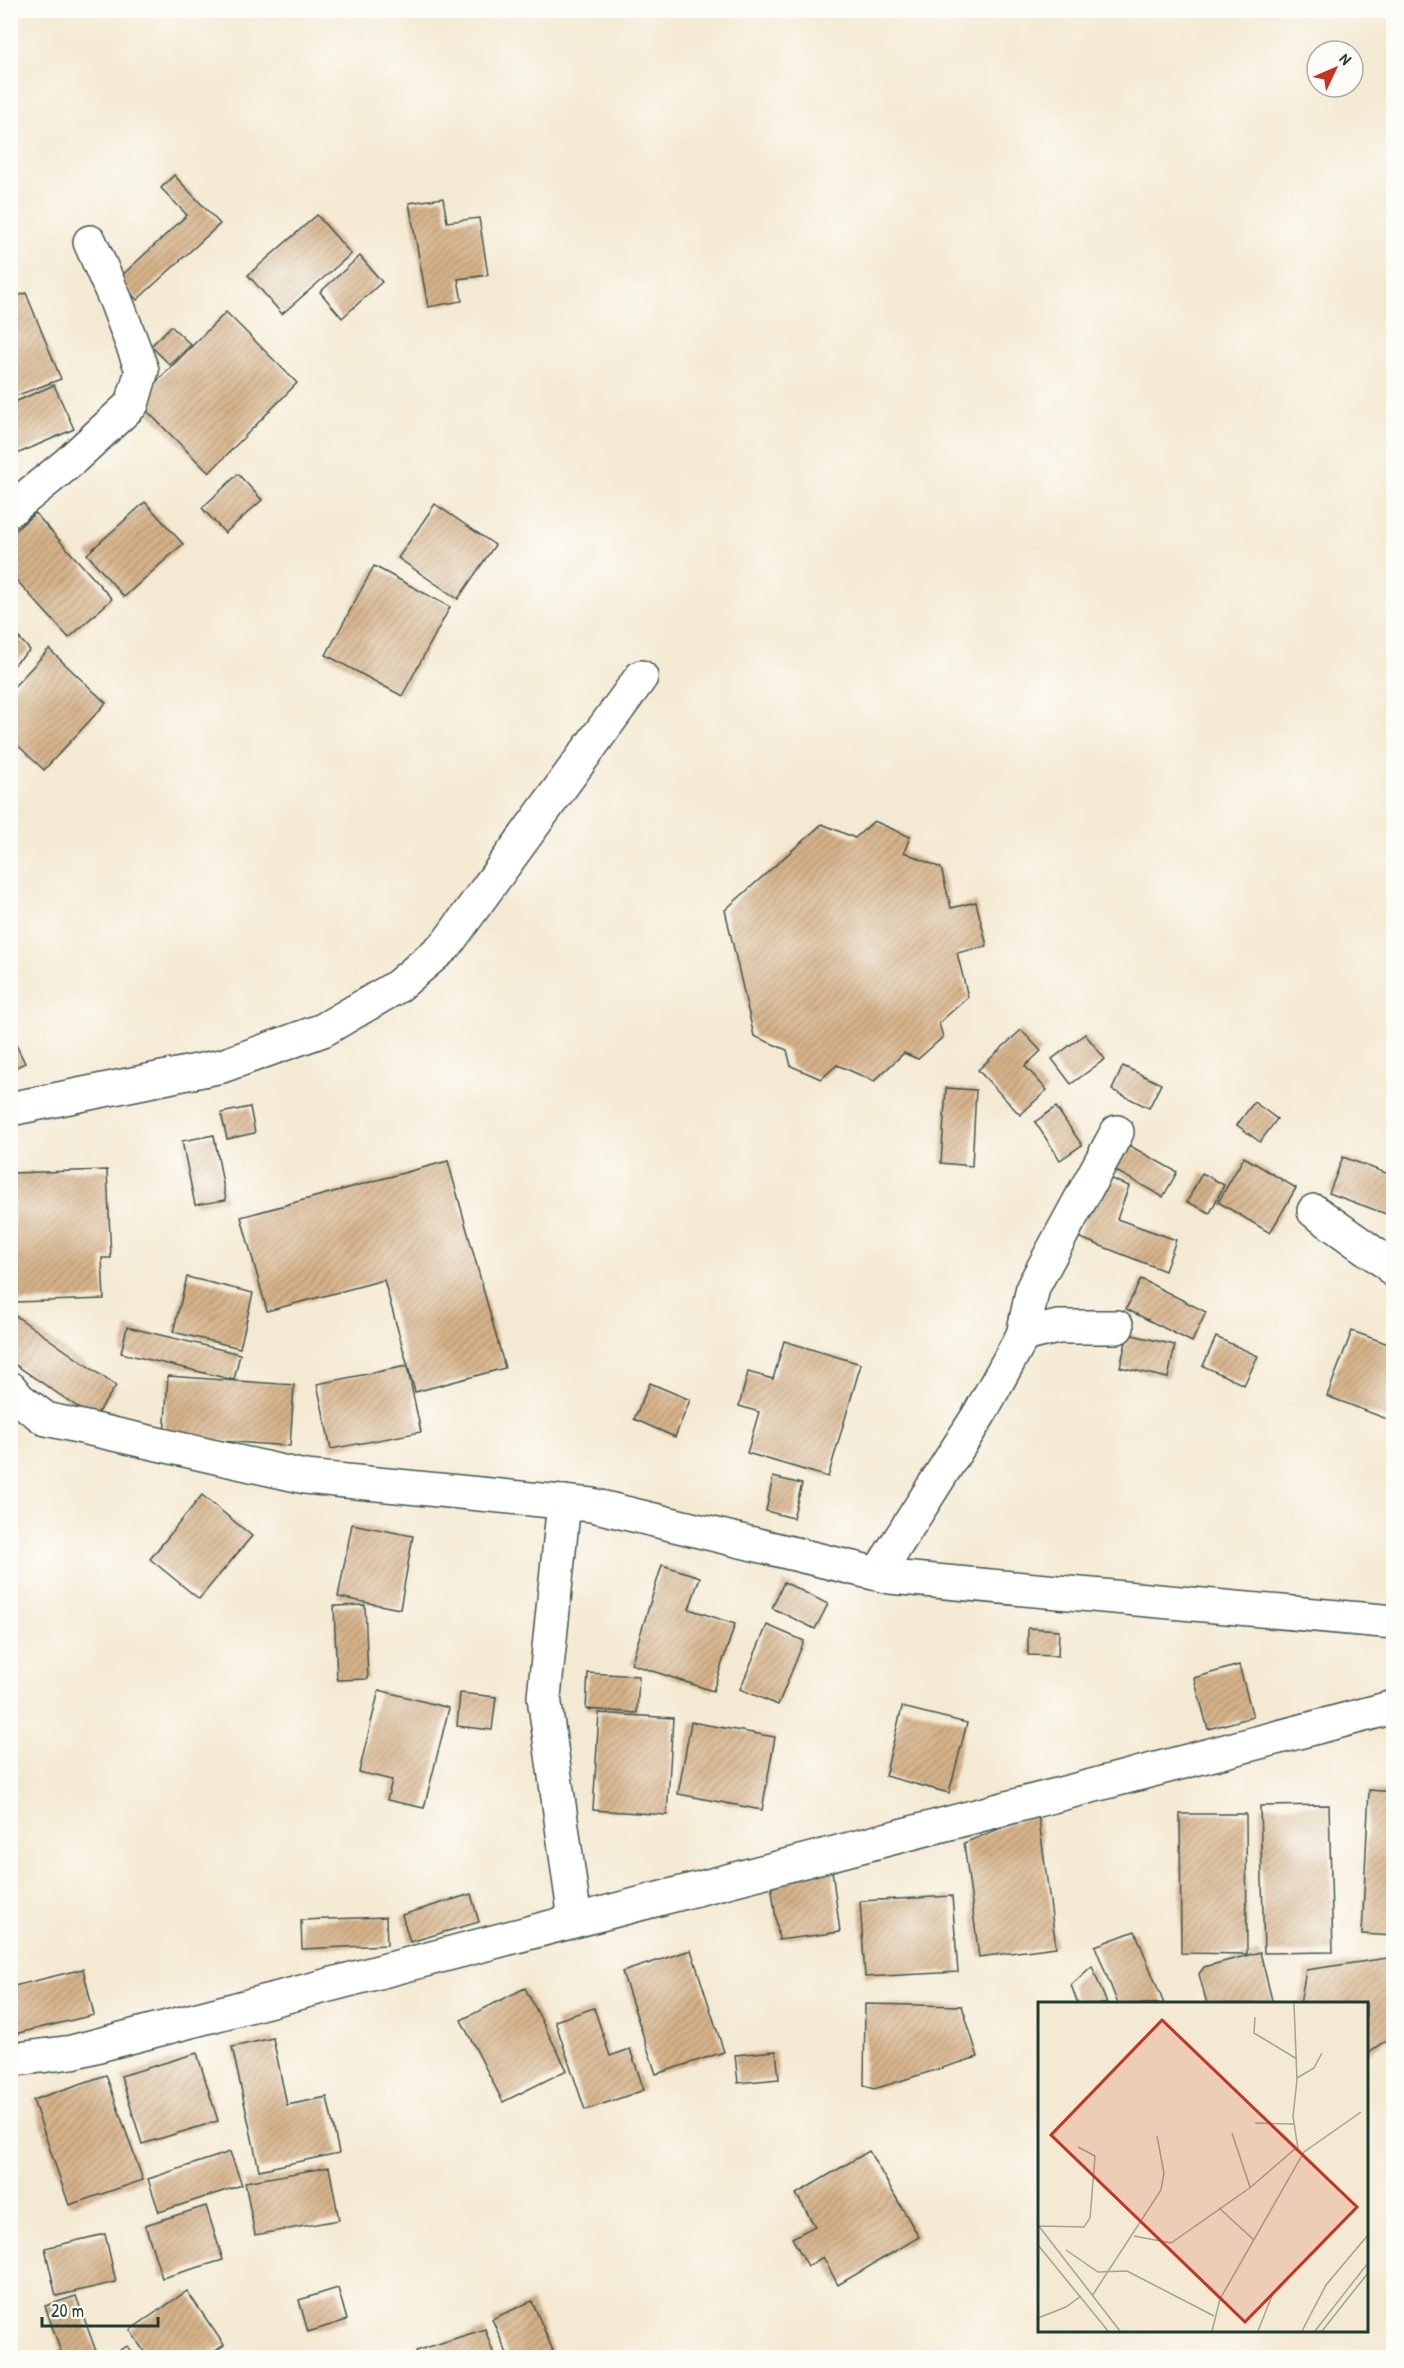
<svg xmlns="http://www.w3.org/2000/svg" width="1404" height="2368" viewBox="0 0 1404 2368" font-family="'Patrick Hand',sans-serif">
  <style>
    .building { fill: url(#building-hatch) }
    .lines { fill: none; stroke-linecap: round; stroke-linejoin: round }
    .street-casing { stroke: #3f574c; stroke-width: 36 }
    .street { stroke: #fff; stroke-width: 33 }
    .inset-road { fill: none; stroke: #9fa493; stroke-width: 1.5 }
    .view { fill: #c8321e; fill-opacity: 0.15; stroke: #c8321e; stroke-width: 3 }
    .inset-edge { fill: none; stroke: #1f3d34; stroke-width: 3 }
  </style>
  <defs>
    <pattern id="building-hatch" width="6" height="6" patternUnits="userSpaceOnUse" patternTransform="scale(1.5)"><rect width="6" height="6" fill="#d6b289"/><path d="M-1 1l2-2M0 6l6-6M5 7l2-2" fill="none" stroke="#ad9271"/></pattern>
  </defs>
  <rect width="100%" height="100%" fill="#fdfcf7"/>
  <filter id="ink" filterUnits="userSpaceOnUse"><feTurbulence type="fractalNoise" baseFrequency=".0167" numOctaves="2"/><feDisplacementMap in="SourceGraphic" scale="12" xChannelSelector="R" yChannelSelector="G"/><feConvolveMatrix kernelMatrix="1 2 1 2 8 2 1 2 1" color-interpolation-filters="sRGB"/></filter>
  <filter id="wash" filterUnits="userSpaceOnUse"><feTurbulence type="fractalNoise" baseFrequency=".008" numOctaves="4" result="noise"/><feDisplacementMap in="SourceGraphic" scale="24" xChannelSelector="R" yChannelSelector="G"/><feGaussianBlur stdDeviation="1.35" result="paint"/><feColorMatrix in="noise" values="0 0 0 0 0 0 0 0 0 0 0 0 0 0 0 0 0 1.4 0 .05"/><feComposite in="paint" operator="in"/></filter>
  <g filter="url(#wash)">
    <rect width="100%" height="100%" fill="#f4e9d2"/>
    <g id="blocks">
      <g class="building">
        <polygon points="174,175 220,224 137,300 118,279 187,215 161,188"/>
        <polygon points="443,198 447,222 479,218 488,275 458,279 462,301 428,307 409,203"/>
        <polygon points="317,215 351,254 282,314 248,275"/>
        <polygon points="360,256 382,282 342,318 320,292"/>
        <polygon points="26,293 61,379 10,398 10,299"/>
        <polygon points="226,312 297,383 209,473 137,401"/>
        <polygon points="171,326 191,345 170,365 151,346"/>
        <polygon points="54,385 74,429 10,457 10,404"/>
        <polygon points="238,474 262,500 225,533 202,508"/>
        <polygon points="145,502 183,544 124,597 87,554"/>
        <polygon points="435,504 495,545 458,599 398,558"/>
        <polygon points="35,513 112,599 69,638 10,573 10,535"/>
        <polygon points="374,566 450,607 402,696 326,655"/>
        <polygon points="10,628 30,650 10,668"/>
        <polygon points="49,649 106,703 44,770 10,738 10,691"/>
        <polygon points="874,821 910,837 904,852 941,868 951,908 976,902 987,946 957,953 968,997 939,1023 943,1037 918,1059 904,1053 874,1081 837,1065 821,1079 791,1066 787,1050 754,1036 725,910 822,824 855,838"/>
        <polygon points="1021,1030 1041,1051 1025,1066 1047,1090 1020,1115 978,1070"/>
        <polygon points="10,1033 25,1063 10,1070"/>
        <polygon points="1085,1034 1105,1059 1071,1084 1052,1059"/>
        <polygon points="1123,1066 1161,1084 1149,1108 1112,1090"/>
        <polygon points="946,1088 976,1090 972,1166 941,1163"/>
        <polygon points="1254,1102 1277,1119 1260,1142 1237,1125"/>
        <polygon points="250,1107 255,1133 227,1139 221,1113"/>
        <polygon points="1056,1107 1082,1145 1060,1160 1035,1122"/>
        <polygon points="214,1135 226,1200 195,1205 182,1141"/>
        <polygon points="1123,1142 1177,1172 1163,1197 1109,1167"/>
        <polygon points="1244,1157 1296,1188 1270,1233 1218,1202"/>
        <polygon points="1343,1157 1394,1176 1394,1217 1329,1193"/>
        <polygon points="448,1161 505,1368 415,1392 384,1280 267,1311 241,1217"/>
        <polygon points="107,1170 111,1258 102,1258 104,1299 16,1302 11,1173"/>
        <polygon points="1202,1173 1224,1185 1210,1213 1187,1202"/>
        <polygon points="1101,1175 1129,1186 1117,1219 1176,1240 1165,1271 1078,1237"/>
        <polygon points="187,1277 253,1293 240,1348 173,1332"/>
        <polygon points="1141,1279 1206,1312 1192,1342 1126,1309"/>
        <polygon points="16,1316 116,1386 94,1418 10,1361 10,1324"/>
        <polygon points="127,1327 240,1354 234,1380 121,1353"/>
        <polygon points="1352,1331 1394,1346 1392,1421 1327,1396"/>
        <polygon points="1128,1334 1175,1345 1168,1378 1120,1367"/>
        <polygon points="1216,1337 1258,1356 1244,1385 1203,1366"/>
        <polygon points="784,1341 861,1364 828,1477 747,1453 759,1412 739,1406 748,1372 773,1379"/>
        <polygon points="407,1366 421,1432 331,1449 317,1384"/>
        <polygon points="168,1376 294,1385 290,1446 164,1437"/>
        <polygon points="650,1383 690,1400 675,1437 634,1419"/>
        <polygon points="773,1477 802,1484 793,1518 766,1511"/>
        <polygon points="202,1495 252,1536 199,1599 150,1559"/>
        <polygon points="352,1524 413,1536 400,1609 338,1597"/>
        <polygon points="662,1565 700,1577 689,1609 735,1624 713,1691 631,1664"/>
        <polygon points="784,1582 828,1604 815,1629 772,1608"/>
        <polygon points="365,1605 368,1679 337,1680 334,1606"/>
        <polygon points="767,1625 804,1641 778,1705 740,1689"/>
        <polygon points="1028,1628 1059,1630 1058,1656 1028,1655"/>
        <polygon points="1239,1665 1253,1717 1208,1729 1194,1678"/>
        <polygon points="588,1673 639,1676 637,1713 586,1709"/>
        <polygon points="379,1690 449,1708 424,1808 387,1800 392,1780 359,1772"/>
        <polygon points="460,1693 496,1697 492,1730 457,1726"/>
        <polygon points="902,1707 967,1723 949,1793 885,1776"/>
        <polygon points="599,1713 673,1718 667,1815 593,1810"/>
        <polygon points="691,1722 775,1737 762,1810 678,1794"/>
        <polygon points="1369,1790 1394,1792 1394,1936 1362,1934"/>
        <polygon points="1329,1805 1333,1952 1264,1953 1260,1806"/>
        <polygon points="1038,1813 1056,1947 979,1957 964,1843"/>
        <polygon points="1180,1814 1246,1814 1247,1954 1181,1953"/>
        <polygon points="831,1862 840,1932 779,1940 769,1870"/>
        <polygon points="471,1894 479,1922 410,1942 402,1915"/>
        <polygon points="952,1896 958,1972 865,1977 860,1901"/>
        <polygon points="386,1917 387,1945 302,1949 301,1920"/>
        <polygon points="1135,1931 1164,2004 1118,2004 1095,1946"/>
        <polygon points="691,1950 724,2052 656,2074 622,1972"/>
        <polygon points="1260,1952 1273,2004 1207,2004 1199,1974 1204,1967"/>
        <polygon points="1394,1957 1394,2035 1366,2055 1366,2004 1300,2004 1306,1970"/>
        <polygon points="1092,1966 1107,2004 1078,2004 1071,1985"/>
        <polygon points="83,1969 94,2015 10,2035 10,1987"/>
        <polygon points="525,1988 567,2070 503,2102 461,2020"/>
        <polygon points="865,2004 962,2006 978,2057 874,2089 864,2085"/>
        <polygon points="594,2008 610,2056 630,2049 644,2090 585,2110 555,2021"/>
        <polygon points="273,2038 287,2105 327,2097 339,2153 259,2170 232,2047"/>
        <polygon points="776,2051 779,2079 738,2083 735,2055"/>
        <polygon points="197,2053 218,2121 142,2144 121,2076"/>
        <polygon points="106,2075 143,2180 69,2205 33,2100"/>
        <polygon points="869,2151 919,2237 838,2285 823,2257 808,2266 792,2238 815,2226 796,2194"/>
        <polygon points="230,2152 242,2185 159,2212 148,2179"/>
        <polygon points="329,2167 339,2220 255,2235 245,2182"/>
        <polygon points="206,2206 223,2260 162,2278 145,2225"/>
        <polygon points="105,2234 116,2282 56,2296 45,2248"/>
        <polygon points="338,2288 347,2320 308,2332 299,2300"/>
        <polygon points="187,2291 224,2345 205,2358 148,2358 130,2330"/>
        <polygon points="76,2296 97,2354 86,2358 63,2358 45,2306"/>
        <polygon points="532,2301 553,2351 538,2358 509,2358 492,2319"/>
        <polygon points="485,2329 495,2358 418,2358 416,2351"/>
        <polygon points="128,2346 133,2358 102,2358"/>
      </g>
    </g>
  </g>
  <g filter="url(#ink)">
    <use href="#blocks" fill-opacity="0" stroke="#3f574c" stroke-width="1.5"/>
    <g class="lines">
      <defs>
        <g id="street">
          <polyline points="10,510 67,464 132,404 142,370 116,301 90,242"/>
          <polyline points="10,1109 222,1066 323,1030 398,986 446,945 641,677"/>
          <polyline points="1314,1211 1387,1263 1394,1271"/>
          <polyline points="1023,1335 1058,1327 1117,1327"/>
          <polyline points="10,1388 19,1399 46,1419 305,1477 592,1505 890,1577 1394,1622"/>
          <polyline points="564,1502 544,1697 575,1920"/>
          <polyline points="879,1572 980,1413 1023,1335 1033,1287 1117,1132"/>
          <polyline points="10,2060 72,2052 1394,1707"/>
        </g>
      </defs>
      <use href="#street" class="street-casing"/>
      <use href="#street" class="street"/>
    </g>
  </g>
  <g transform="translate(1038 2002)">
    <rect width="330" height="330" fill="#f4e9d2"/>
    <path class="inset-road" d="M 256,1 L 259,78 L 255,114 L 260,147M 217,15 L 216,31 L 259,57M 259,76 L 276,66 L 284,51M 217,121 L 256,122M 194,131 L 212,185M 181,206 L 216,238M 0,223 L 82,329M 1,224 L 46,225 L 52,216 L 57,154 L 40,145M 96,234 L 133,241 L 213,185 L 258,146M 0,243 L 70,329M 28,248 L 60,270 L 89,269 L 176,314M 54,294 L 123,188 L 126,171 L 119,134M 0,316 L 28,305 L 43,294M 174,329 L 182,297 L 266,150 L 323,110M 220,329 L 235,291M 264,329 L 288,283 L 330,233M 277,329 L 330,261M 284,329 L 330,271"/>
    <path class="view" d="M 124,18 L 319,205 L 207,320 L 13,133 Z"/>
    <rect width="330" height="330" class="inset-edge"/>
  </g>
  <rect width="1404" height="2368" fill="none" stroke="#fdfcf7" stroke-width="36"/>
  <g transform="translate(1335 69) rotate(46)"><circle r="28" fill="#fdfcf7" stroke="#a4b0a9" stroke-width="1.5"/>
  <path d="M0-4.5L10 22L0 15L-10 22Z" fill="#c8321e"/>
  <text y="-9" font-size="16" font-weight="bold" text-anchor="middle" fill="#1f3d34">N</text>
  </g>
  <path d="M42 2317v9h116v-9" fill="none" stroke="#1f3d34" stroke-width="3"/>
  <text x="51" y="2317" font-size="18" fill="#1f3d34" stroke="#fdfcf7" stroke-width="4.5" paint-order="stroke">20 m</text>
</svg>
